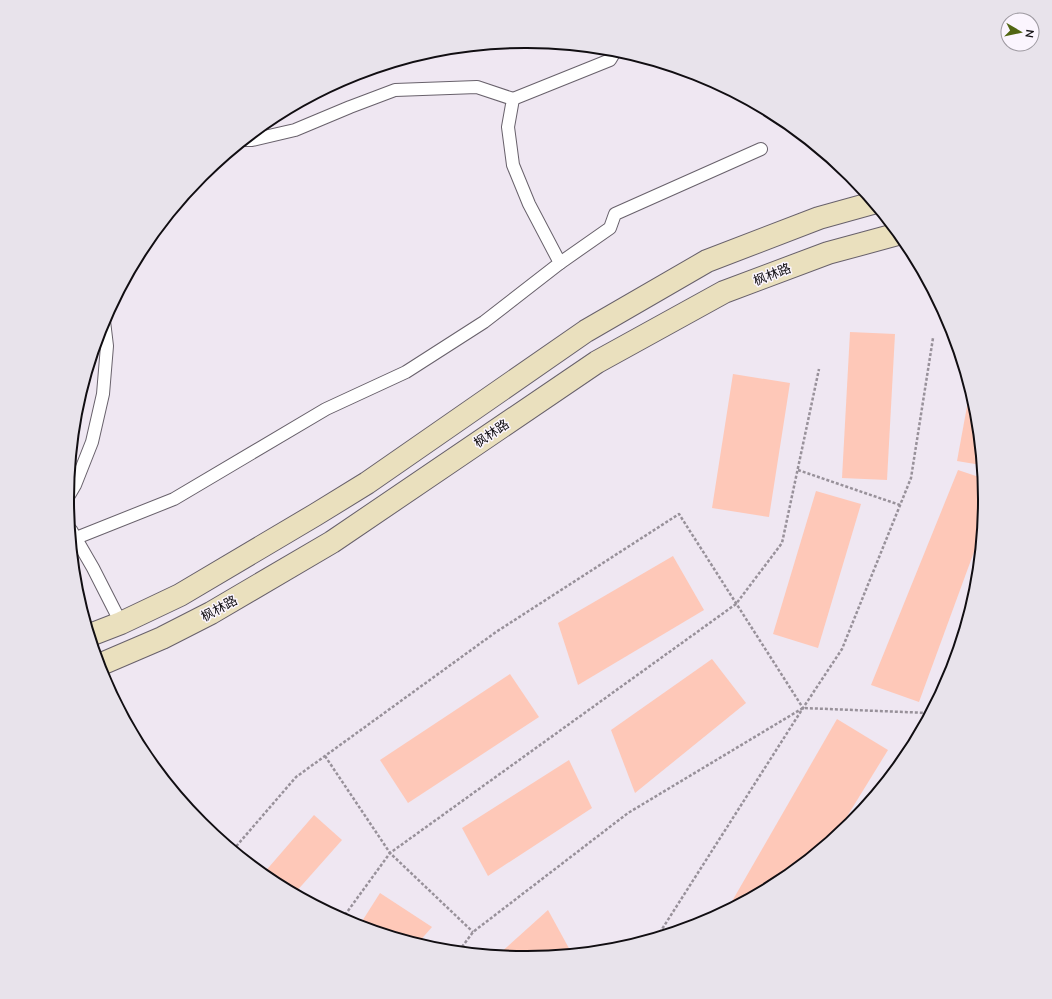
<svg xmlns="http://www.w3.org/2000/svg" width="1052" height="999" viewBox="0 0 1052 999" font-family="'Nunito Sans','Noto Sans SC',sans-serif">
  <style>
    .building { fill: #fec8b8 }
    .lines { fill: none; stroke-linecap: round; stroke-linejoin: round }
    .lane-casing { stroke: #68616b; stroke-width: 14 }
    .secondary-casing { stroke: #68616b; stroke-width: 24 }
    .path { stroke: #98919a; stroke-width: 2.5; stroke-dasharray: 3 2; stroke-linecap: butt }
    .lane { stroke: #fff; stroke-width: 12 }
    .secondary { stroke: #eae0be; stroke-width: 22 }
    .labels { text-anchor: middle; stroke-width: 3; stroke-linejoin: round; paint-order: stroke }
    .street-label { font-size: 13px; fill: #110e12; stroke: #fbf5fe }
    .rim { fill: none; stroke: #110e12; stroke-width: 2 }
  </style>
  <rect width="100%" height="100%" fill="#efe7f2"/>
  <g class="building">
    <polygon points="850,332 895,334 887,480 842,478"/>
    <polygon points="733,374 790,383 769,517 712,508"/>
    <polygon points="970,390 976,410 981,465 957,461"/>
    <polygon points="958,470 982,478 984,500 982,530 919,702 871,685"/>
    <polygon points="816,491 861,504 818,648 773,634"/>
    <polygon points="673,556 704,610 578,685 558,623"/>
    <polygon points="712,659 746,703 635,793 611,730"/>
    <polygon points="510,674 539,717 408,803 380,760"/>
    <polygon points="837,719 888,750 835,836 781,881 727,910"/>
    <polygon points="569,760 592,808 488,876 462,828"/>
    <polygon points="314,815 342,840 295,893 271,881 263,874"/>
    <polygon points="380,893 432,927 418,943 359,926"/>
    <polygon points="548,910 571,952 569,954 526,958 498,955"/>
  </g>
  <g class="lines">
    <defs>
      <g id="lane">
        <polyline points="513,99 610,60 616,50"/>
        <polyline points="560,263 610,228 615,214 761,149"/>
        <polyline points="68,497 75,485 92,442 103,394 107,346 104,321"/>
        <polyline points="71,530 93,568 121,623"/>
        <polyline points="76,538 174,499 326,409 406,372 484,322 560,263 529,204 513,165 508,127 513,99 477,87 395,90 350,107 295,130 252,140 244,140"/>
      </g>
      <g id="secondary">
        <polyline points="90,635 121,623 180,595 315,515 367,483 586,331 707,261 819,218 873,203"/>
        <polyline points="99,665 162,638 211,613 332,542 597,362 724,292 828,253 898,234"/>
      </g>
    </defs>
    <use href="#lane" class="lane-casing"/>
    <use href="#secondary" class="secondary-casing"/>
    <g class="path">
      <polyline points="798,470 900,505"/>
      <polyline points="325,756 390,853 473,932"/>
      <polyline points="233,850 296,777 496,632 679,514 803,708 842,649 911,478 933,338"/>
      <polyline points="342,919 390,853 736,604 782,543 819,369"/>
      <polyline points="657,937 803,708"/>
      <polyline points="459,951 473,932 628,813 803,708 929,713"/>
    </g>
    <use href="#lane" class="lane"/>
    <use href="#secondary" class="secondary"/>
  </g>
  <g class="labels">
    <g class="street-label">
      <text transform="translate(772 274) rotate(-21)" y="5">枫林路</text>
      <text transform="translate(491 433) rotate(-34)" y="5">枫林路</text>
      <text transform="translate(219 608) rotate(-29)" y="5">枫林路</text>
    </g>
  </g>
  <path d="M0 0H1052V999H0ZM525 48H527A451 451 0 0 1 978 499V500A451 451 0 0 1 527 951H525A451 451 0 0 1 74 500V499A451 451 0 0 1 525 48Z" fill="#e8e3eb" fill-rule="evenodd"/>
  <path class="rim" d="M525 48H527A451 451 0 0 1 978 499V500A451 451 0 0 1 527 951H525A451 451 0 0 1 74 500V499A451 451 0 0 1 525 48Z"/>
  <g transform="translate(1020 32) rotate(99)"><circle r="19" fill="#fbf5fe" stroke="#9d99a0"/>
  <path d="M0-3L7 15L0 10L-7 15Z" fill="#516612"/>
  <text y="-6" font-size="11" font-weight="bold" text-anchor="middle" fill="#110e12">N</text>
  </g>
</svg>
